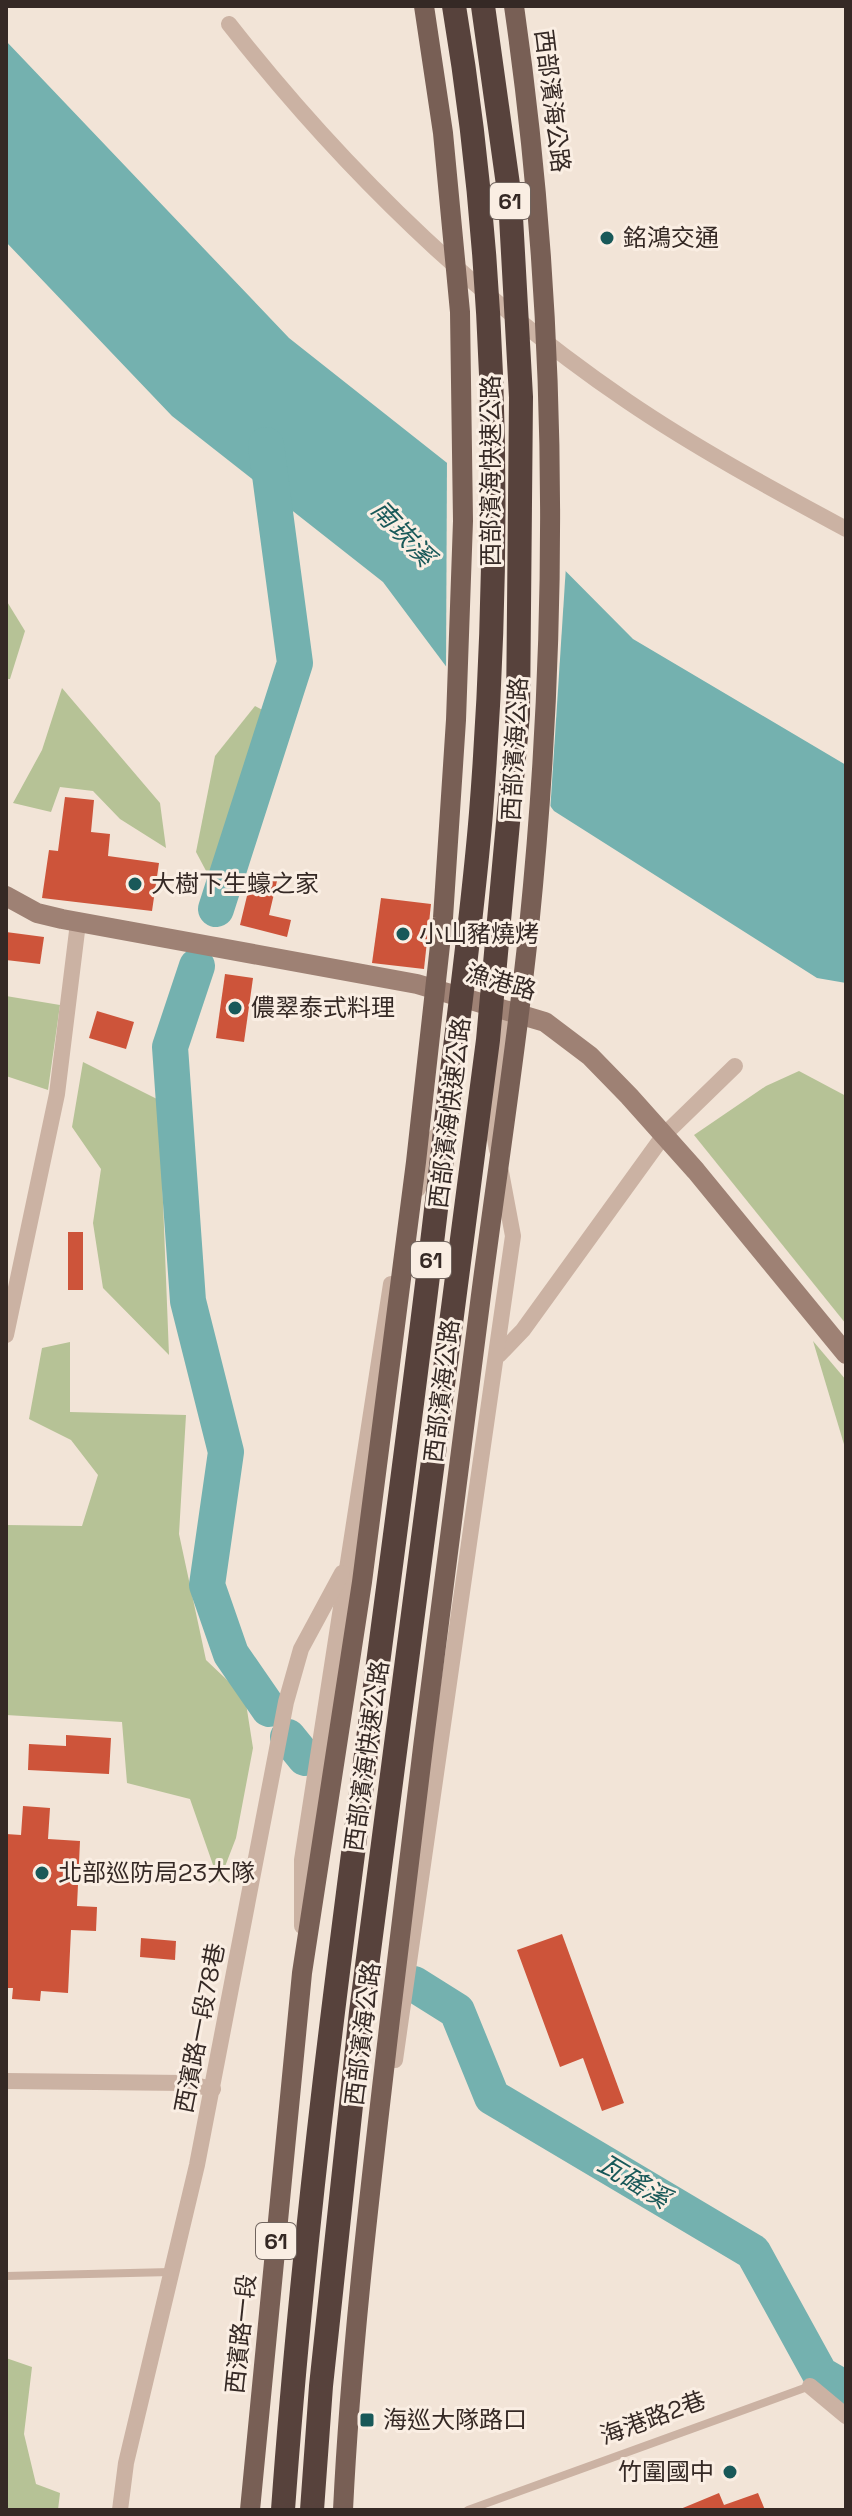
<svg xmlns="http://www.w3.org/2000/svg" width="852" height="2516" viewBox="0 0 852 2516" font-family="'Space Grotesk','Noto Sans TC',sans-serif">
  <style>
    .green { fill: #b6c296 }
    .water { fill: #74b1af }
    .pier { fill: #f2e4d7 }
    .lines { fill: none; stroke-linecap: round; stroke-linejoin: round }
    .river { stroke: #74b1af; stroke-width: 36 }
    .building { fill: #cd543a }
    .lane { stroke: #cbb2a3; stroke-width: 8 }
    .street { stroke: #cbb2a3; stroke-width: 16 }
    .secondary { stroke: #9e8174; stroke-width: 20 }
    .primary { stroke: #785f55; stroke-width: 20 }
    .highway { stroke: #57423c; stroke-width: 24 }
    .poi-dot { fill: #195959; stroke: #faeee3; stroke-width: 3 }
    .labels { text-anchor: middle; stroke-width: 6; stroke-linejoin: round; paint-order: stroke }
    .shield { fill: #faeee3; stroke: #70645e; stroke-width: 2 }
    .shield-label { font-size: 22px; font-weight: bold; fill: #352925 }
    .street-label { font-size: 24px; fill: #352925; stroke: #faeee3 }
    .poi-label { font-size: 24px; fill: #352925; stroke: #faeee3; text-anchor: start }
    .water-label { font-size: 26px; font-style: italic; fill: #195959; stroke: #faeee3 }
  </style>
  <rect width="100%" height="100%" fill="#f2e4d7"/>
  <g class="green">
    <polygon points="6,600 25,631 10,679 6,679"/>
    <polygon points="62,688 160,803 166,848 120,819 93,791 60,787 51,812 13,803 42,750"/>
    <polygon points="255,706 270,714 213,884 196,852 215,756"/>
    <polygon points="6,996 60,1005 48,1090 6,1076"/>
    <polygon points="83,1062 159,1100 169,1355 103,1288 93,1223 101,1169 72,1127"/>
    <polygon points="799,1071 846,1096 846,1324 694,1135 766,1086"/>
    <polygon points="813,1341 846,1380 846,1451"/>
    <polygon points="70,1342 70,1412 186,1415 179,1534 206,1660 245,1697 253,1748 236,1838 219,1882 190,1799 127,1783 122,1722 6,1715 6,1525 82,1526 98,1475 71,1440 29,1419 42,1348"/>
    <polygon points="6,2358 32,2367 24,2434 36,2484 60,2493 58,2510 6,2510"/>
  </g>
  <polygon class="water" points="6,41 289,338 499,504 633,639 846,765 846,983 817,978 554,811 383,582 172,416 6,242"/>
  <polygon class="pier" points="447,458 502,501 566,566 550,813 446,673"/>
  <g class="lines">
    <g class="river">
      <polyline points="216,909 295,663 266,445"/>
      <polyline points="197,966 170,1047 188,1301 226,1452 207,1585 231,1654 269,1709"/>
      <polyline points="288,1737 305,1758"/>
      <polyline points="414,1984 457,2011 492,2097 753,2252 820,2374 846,2389"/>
    </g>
  </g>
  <g class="building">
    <polygon points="65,797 94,800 91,832 110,834 108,856 159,863 152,911 42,898 49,850 58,851"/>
    <polygon points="252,875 277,881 269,915 291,920 287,937 240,925"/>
    <polygon points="381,898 431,904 424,969 372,963"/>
    <polygon points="6,932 44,937 40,964 6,960"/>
    <polygon points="225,974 253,978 244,1042 216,1038"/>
    <polygon points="97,1011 134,1022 126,1049 89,1038"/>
    <rect x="68" y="1232" width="15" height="58"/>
    <polygon points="66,1735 111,1738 109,1774 28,1770 29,1744 66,1746"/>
    <polygon points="23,1806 50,1808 48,1839 80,1841 77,1906 97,1907 96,1931 71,1930 68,1993 41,1991 40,2001 12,1999 13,1988 6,1988 6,1834 21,1835"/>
    <polygon points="562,1934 624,2103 602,2111 583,2058 560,2067 517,1950"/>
    <polygon points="141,1938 176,1941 175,1960 140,1957"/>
    <polygon points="719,2493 724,2505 758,2493 765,2510 678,2510"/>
  </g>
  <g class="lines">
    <g class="lane">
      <polyline points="6,2276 171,2272"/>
      <polyline points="468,2510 810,2386"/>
    </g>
    <g class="street">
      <path d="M 229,24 C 342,168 475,297 627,401 C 696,448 772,489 846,529"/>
      <polyline points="497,1150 493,1128 505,1010"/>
      <polyline points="418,1189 436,1136"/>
      <polyline points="6,1335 57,1094 78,923"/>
      <polyline points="499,1355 523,1330 664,1135 735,1066"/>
      <polyline points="302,1926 302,1860 391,1284"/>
      <polyline points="395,2060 513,1236 501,1172"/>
      <polyline points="6,2081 185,2083 213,2089"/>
      <polyline points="810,2386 846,2416"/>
      <polyline points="120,2510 126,2463 197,2165 286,1702 301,1649 342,1573"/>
    </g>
    <polyline class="secondary" points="6,896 37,913 62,919 417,984 545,1022 590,1056 629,1096 696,1171 846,1354"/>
    <g class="primary">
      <polyline points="250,2510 302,1973 362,1582 416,1162 443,918 456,720 463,521 460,312 443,133 424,6"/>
      <path d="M 343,2510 C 351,2346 371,2182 390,2019 C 418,1780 449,1542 480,1303 C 496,1178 516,1053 529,927 C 560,621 558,310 514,6"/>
    </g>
    <g class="highway">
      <path d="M 283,2510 C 316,2051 393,1597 444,1140 C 456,1032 472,923 481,813 C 502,545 499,272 454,6"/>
      <polyline points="312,2510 321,2386 361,2012 488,1040 518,714 521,397 510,199 483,6"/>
    </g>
  </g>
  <g class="poi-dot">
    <circle cx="607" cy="238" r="8"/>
    <circle cx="135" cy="884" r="8"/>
    <circle cx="403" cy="934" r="8"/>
    <circle cx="235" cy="1008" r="8"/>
    <circle cx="42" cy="1873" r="8"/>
    <rect x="359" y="2412" width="16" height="16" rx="4"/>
    <circle cx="730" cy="2472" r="8"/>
  </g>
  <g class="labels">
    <g class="shield">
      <rect x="490" y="183" width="40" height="36" rx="6"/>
      <rect x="411" y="1242" width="40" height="36" rx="6"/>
      <rect x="256" y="2223" width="40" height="36" rx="6"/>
    </g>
    <g class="shield-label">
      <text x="510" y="209">61</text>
      <text x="431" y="1268">61</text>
      <text x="276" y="2249">61</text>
    </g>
    <g class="street-label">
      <text transform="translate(552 101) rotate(83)" y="8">西部濱海公路</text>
      <text transform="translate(491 471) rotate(-90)" y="8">西部濱海快速公路</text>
      <text transform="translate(515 749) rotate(-87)" y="8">西部濱海公路</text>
      <text transform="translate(501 982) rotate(16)" y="8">漁港路</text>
      <text transform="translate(450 1113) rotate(-83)" y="8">西部濱海快速公路</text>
      <text transform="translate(442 1391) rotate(-83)" y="8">西部濱海公路</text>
      <text transform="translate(367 1756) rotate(-82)" y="8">西部濱海快速公路</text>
      <text transform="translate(200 2028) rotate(-79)" y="8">西濱路一段78巷</text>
      <text transform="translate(363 2034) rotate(-83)" y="8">西部濱海公路</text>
      <text transform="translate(241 2334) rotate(-84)" y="8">西濱路一段</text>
      <text transform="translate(653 2418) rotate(-20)" y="8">海港路2巷</text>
    </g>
    <g class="poi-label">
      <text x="623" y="246">銘鴻交通</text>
      <text x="151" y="892">大樹下生蠔之家</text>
      <text x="419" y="942">小山豬燒烤</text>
      <text x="251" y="1016">儂翠泰式料理</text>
      <text x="58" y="1881">北部巡防局23大隊</text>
      <text x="383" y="2428">海巡大隊路口</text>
      <text x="714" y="2480" text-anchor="end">竹圍國中</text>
    </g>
    <g class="water-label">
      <text transform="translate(403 533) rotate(47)" y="9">南崁溪</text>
      <text transform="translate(634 2181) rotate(31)" y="9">瓦磘溪</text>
    </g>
  </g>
  <rect width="852" height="2516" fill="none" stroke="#352925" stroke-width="16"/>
</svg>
